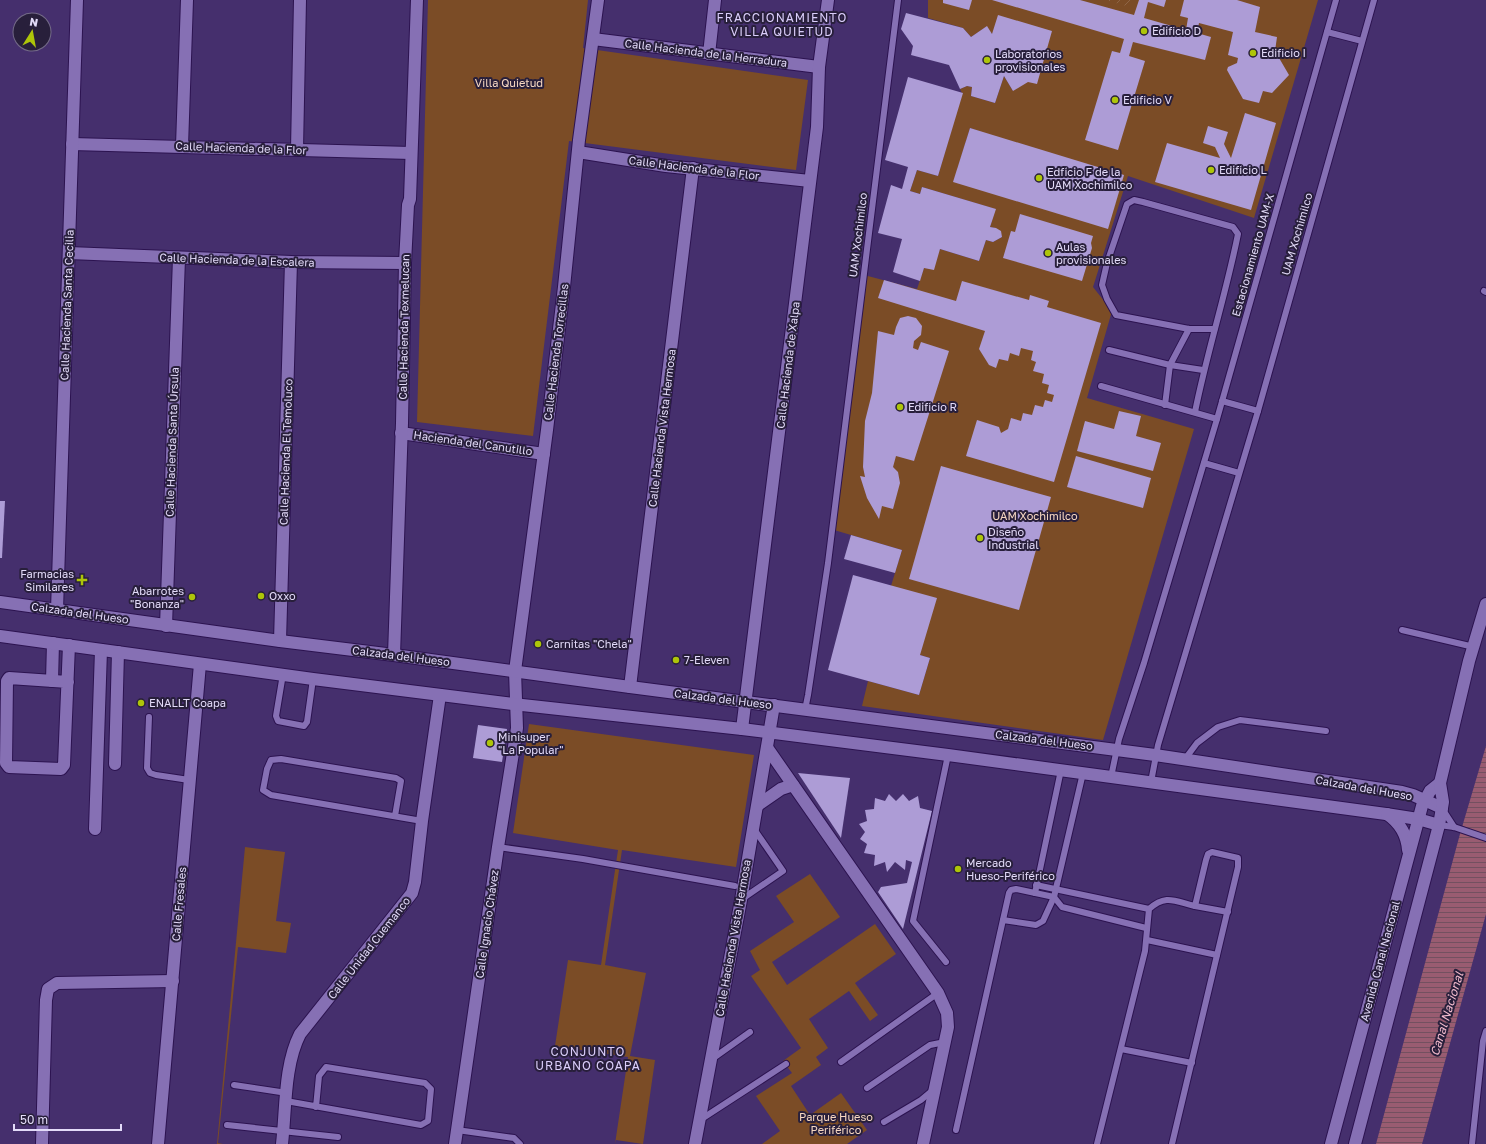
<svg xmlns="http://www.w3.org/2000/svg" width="1486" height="1144" viewBox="0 0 1486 1144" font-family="'Golos Text',sans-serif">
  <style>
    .green { fill: #7b4c26; fill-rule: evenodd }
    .garden { fill: url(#garden-furrows) }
    .water { fill: url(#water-rules) }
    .building { fill: #ad9cd6 }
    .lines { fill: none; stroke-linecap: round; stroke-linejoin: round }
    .lane-casing { stroke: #2c1350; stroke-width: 8 }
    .street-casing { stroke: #2c1350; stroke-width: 14 }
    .secondary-casing { stroke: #2c1350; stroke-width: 14 }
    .lane { stroke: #8670b4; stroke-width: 6 }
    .street { stroke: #8670b4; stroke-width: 12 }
    .secondary { stroke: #8670b4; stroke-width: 12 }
    .poi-dot { fill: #aec509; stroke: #281f3b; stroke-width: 1.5 }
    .labels { text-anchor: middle; stroke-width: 4; stroke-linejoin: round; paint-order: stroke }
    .poi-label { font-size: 11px; fill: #e3dbf9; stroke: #281f3b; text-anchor: start }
    .street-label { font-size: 11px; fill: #e3dbf9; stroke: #281f3b }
    .park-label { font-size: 11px; fill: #f6d7c1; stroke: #281f3b }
    .neighbourhood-label { font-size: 12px; letter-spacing: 1px; fill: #dacdfa; stroke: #281f3b }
    .water-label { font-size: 12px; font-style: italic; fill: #f4bcce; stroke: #281f3b }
  </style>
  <defs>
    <pattern id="garden-furrows" width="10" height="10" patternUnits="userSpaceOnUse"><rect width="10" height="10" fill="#7b4c26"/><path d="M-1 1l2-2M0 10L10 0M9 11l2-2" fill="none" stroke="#8e6546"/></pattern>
    <pattern id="water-rules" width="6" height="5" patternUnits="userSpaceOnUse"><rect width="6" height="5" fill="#995c71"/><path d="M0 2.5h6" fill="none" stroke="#735060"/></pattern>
  </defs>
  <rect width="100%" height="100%" fill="#452f6d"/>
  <g class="green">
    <polygon points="428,0 588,0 583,48 808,80 796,170 569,141 533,436 417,422"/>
    <path d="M 928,0 L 1318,0 L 1254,218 L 1128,176 L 1093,287 L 1112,311 L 1087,398 L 1194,429 L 1103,740 L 862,706 L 868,681 L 919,695 L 930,658 L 920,655 L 891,586 L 902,550 L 834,530 L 864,275 L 917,289 L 924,268 L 940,249 L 979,261 L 986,240 L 993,242 L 1002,237 C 1000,230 997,228 990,227 L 995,209 L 922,187 L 920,194 L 910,191 L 917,170 L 938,176 L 962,93 L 960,89 L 967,86 L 972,87 L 971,96 L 995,103 L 1004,76 L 1013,91 L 992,34 L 986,27 L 971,37 L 963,28 L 928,18 ZM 970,128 L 978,131 L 963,184 L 954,181 Z"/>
    <polygon points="529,724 754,755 736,867 622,850 605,965 646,973 630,1056 655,1060 643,1144 616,1140 615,1144 628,1057 555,1046 568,960 601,965 618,850 513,833"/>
    <polygon points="245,847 285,852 276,921 291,923 286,953 238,947 218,1143 223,1144 217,1144"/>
    <polygon points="810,874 840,917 772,962 787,985 875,924 896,954 855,983 878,1015 870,1021 849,991 809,1019 828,1048 816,1057 821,1065 791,1086 810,1115 841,1093 867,1130 847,1144 762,1144 780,1131 756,1096 792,1073 783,1061 801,1048 751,976 760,970 750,951 794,922 776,896"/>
  </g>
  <polygon class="garden" points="1105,0 1132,0 1130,7"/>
  <polygon class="water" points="1486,746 1486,914 1422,1144 1376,1144 1460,834"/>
  <g class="building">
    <polygon points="943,0 972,0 969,10 943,3"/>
    <polygon points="992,0 1080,0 1134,15 1139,0 1166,0 1164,7 1148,2 1144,18 1186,30 1188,18 1180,16 1184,0 1237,0 1260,7 1255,32 1277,37 1275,51 1289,75 1272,93 1263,91 1259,103 1243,99 1227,70 1228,67 1237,63 1238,58 1228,55 1233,32 1199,23 1197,33 1211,37 1205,60 1133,42 1129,56 1145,61 1118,150 1085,140 1112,51 1120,53 1124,39"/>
    <polygon points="906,13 963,28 971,37 987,26 992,34 998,15 1052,31 1037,84 1028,82 1013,91 1004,76 995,103 971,96 972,87 967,86 960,89 949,65 911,55 913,46 901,29"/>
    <polygon points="908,77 963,93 938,176 917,170 910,191 920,194 922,187 996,209 990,227 996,228 1001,231 1002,237 993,242 986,240 979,261 940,249 934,270 924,268 920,281 893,272 902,239 878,233 891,185 902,189 908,167 885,160"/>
    <polygon points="1245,113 1276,123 1251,210 1155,182 1167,143 1220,158 1215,147 1203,143 1208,126 1228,132 1224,144 1231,158"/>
    <polygon points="970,128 1124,175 1108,229 953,182"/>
    <polygon points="1020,214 1093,236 1091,243 1092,248 1082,281 1003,258 1011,231 1015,232"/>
    <polygon points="884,280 956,301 962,281 1029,300 1030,295 1049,301 1047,307 1101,323 1054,482 966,456 977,420 999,427 1001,433 1008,429 1011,418 1021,421 1023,413 1032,415 1035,405 1043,407 1045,400 1052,402 1054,395 1047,393 1049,385 1042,383 1044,374 1033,371 1036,362 1031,360 1033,351 1021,348 1019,356 1010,353 1008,361 999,359 996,368 989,365 979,349 985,331 878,298"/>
    <polygon points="908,316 916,318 922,326 921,335 914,341 913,348 918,350 921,342 949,351 914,461 896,456 893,467 898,472 900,483 893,509 882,506 879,519 867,498 860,476 865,477 863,467 865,421 872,393 878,331 894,335 896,327 900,318"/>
    <polygon points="1119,411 1141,416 1136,436 1161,443 1153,471 1077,451 1085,421 1114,429"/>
    <polygon points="1076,456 1151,478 1143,508 1067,487"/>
    <polygon points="941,466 1051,497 1019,610 909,579"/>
    <polygon points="0,501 5,501 2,558 0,558"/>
    <polygon points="851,535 902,550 895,573 844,559"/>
    <polygon points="853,575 937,598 920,655 930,658 919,695 828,670"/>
    <polygon points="478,725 507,729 502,762 473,758"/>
    <polygon points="798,773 850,778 841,838"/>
    <polygon points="889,794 896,801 903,794 909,801 918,796 920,808 932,811 903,929 878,892 881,887 907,883 912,862 906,860 905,870 895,862 887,872 885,862 874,866 875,855 864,853 867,844 860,839 865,832 859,824 867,821 865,810 874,809 875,798 885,801"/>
  </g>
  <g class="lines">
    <defs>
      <g id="lane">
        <polyline points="1327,32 1362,41"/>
        <polyline points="1484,291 1486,292"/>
        <polyline points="1109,350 1170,365 1203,370"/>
        <polyline points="1101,386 1217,419"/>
        <polyline points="1222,401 1258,411"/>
        <polyline points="1165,405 1170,365 1189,329"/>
        <path d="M 1195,412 C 1207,352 1226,294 1238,234 L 1233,227 L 1143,202 L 1134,200 L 1127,204 L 1107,263 L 1102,285 L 1107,299 L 1116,315 L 1189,329 L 1215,329"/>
        <polyline points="1204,463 1239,473"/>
        <polyline points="1402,630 1474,647"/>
        <polyline points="283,674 276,716 278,721 304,726 307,722 313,679"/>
        <polyline points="805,710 808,695 828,563 898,0"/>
        <polyline points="149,717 147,768 150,773 156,775 189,780"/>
        <polyline points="1185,759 1197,743 1218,727 1240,720 1326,731"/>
        <polyline points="1111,777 1119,739 1144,663 1217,419 1336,0"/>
        <polyline points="1151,782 1158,745 1258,411 1374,0"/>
        <polyline points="1443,810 1454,827"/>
        <polyline points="395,816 401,781 396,778 281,759 271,760 267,769 263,790 271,795 422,821"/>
        <polyline points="1439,825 1454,827 1486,838"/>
        <polyline points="498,847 583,859 735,886"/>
        <polyline points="1036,885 1149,909"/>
        <polyline points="1035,893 1061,770"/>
        <polyline points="742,899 783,871 754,829"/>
        <polyline points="1195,906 1228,912"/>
        <polyline points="1003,920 1036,925 1043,921 1054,897 1083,773"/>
        <polyline points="1147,940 1217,955"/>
        <polyline points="946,962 913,921 948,755"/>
        <polyline points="1121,1049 1192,1063"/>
        <polyline points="712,1059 750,1032"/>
        <polyline points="841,1062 938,993"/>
        <polyline points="234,1085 287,1093"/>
        <polyline points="867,1088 930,1045 945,1042"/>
        <polyline points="286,1101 421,1125 428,1121 431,1089 425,1083 326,1067 319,1076 316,1107"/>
        <polyline points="700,1120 786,1064"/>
        <polyline points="884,1122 921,1100 933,1090"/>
        <polyline points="227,1125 338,1137"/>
        <polyline points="457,1130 514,1138 520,1144"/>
        <polyline points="956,1130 1009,893 1011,890 1016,889 1054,897 1062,907 1146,928"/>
        <path d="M 1097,1144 L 1145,951 L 1149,909 C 1166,894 1174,901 1195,906 L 1206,860 L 1208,854 L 1212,852 L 1238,858 L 1238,867 L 1172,1144"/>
        <polyline points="1472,1144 1483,1041 1486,1031"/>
      </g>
      <g id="street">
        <polyline points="593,39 819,67"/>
        <polyline points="709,54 715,0"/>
        <polyline points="72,144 411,153"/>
        <polyline points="182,146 187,0"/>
        <polyline points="297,149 300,0"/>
        <polyline points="578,152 666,166 810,181"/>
        <polyline points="69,253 291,262 405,263"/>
        <polyline points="401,433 544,454"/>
        <polyline points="57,610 77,0"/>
        <polyline points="166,626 179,258"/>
        <polyline points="280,641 291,262"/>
        <polyline points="394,655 402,423 405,263 408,205 410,199 417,0"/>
        <polyline points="52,681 53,643"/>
        <polyline points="68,682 9,678 7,681 6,763 9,767 61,769 64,765 69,645"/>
        <polyline points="630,687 693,168"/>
        <polyline points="742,729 817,127 819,67 828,0"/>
        <polyline points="768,749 938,993 947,1013 948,1027 923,1144"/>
        <polyline points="115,764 118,652"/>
        <polyline points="758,805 781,789 793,785"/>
        <polyline points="95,829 101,650"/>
        <polyline points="42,1144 46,1000 48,989 57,983 173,981"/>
        <polyline points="158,1144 200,664"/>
        <path d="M 282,1144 C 286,1109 284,1065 300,1034 L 412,893 L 415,882 L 422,821 L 440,695"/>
        <polyline points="455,1144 498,847 517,728 515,671 547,430 564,287 579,140 598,0"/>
        <polyline points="695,1144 741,900 774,705"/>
      </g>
      <g id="secondary">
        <polyline points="0,602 280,641 394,655 630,687 1155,755 1402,792 1413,795 1442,808"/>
        <polyline points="0,636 313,679 513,704 742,729 948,755 1386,814 1418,819 1439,825"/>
        <path d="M 1387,814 C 1400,823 1407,834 1408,850"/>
        <polyline points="1331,1144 1422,806 1430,791 1440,783"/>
        <polyline points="1355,1144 1439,825 1443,802 1440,783 1469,661 1486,604"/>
      </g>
    </defs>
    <use href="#lane" class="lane-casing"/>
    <use href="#street" class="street-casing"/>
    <use href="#secondary" class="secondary-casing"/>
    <use href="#lane" class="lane"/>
    <use href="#street" class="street"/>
    <use href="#secondary" class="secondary"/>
  </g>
  <g class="poi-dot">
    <circle cx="1144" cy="31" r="4"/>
    <circle cx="1253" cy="53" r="4"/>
    <circle cx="987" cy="60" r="4"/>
    <circle cx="1115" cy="100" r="4"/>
    <circle cx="1211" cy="170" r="4"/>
    <circle cx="1039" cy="178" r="4"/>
    <circle cx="1048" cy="253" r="4"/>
    <circle cx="900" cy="407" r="4"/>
    <circle cx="980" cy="538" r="4"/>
    <path d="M80 574h4v4h4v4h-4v4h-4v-4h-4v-4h4z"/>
    <circle cx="261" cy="596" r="4"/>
    <circle cx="192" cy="597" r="4"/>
    <circle cx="538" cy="644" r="4"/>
    <circle cx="676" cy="660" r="4"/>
    <circle cx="141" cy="703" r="4"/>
    <circle cx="490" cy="743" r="4"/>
    <circle cx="958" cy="869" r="4"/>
  </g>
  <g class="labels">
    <g class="poi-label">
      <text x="1152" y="35">Edificio D</text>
      <text x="1261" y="57">Edificio I</text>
      <text x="995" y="58">Laboratorios<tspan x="995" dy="13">provisionales</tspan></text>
      <text x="1123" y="104">Edificio V</text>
      <text x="1219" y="174">Edificio L</text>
      <text x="1047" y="176">Edficio F de la<tspan x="1047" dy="13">UAM Xochimilco</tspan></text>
      <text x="1056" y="251">Aulas<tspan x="1056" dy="13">provisionales</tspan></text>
      <text x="908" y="411">Edificio R</text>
      <text x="988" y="536">Diseño<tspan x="988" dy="13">Industrial</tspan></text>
      <text x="74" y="578" text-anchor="end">Farmacias<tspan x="74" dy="13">Similares</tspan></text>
      <text x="184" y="595" text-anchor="end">Abarrotes<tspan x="184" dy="13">"Bonanza"</tspan></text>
      <text x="269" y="600">Oxxo</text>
      <text x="546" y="648">Carnitas "Chela"</text>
      <text x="684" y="664">7-Eleven</text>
      <text x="149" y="707">ENALLT Coapa</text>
      <text x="498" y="741">Minisuper<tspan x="498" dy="13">"La Popular"</tspan></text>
      <text x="966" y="867">Mercado<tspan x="966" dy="13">Hueso-Periférico</tspan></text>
    </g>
    <g class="street-label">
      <text transform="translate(706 53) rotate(7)" y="4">Calle Hacienda de la Herradura</text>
      <text transform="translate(241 148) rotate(2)" y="4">Calle Hacienda de la Flor</text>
      <text transform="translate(694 168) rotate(7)" y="4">Calle Hacienda de la Flor</text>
      <text transform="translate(1297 234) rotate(-74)" y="4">UAM Xochimilco</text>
      <text transform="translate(858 235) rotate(-83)" y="4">UAM Xochimilco</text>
      <text transform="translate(1253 255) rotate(-74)" y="4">Estacionamiento UAM-X</text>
      <text transform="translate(237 260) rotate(2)" y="4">Calle Hacienda de la Escalera</text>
      <text transform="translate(67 305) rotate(-88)" y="4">Calle Hacienda Santa Cecilia</text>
      <text transform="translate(404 327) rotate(-89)" y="4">Calle Hacienda Texmelucan</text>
      <text transform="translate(556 352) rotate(-83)" y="4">Calle Hacienda Torrecillas</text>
      <text transform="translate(788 365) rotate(-83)" y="4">Calle Hacienda de Xalpa</text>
      <text transform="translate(662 428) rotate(-83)" y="4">Calle Hacienda Vista Hermosa</text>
      <text transform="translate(172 442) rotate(-88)" y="4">Calle Hacienda Santa Úrsula</text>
      <text transform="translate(473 443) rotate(8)" y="4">Hacienda del Canutillo</text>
      <text transform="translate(286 452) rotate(-88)" y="4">Calle Hacienda El Temoluco</text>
      <text transform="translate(80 613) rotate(8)" y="4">Calzada del Hueso</text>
      <text transform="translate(401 656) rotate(7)" y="4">Calzada del Hueso</text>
      <text transform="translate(723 699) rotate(7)" y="4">Calzada del Hueso</text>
      <text transform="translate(1044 740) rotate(7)" y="4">Calzada del Hueso</text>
      <text transform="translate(1364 788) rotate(10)" y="4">Calzada del Hueso</text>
      <text transform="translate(179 904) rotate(-85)" y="4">Calle Fresales</text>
      <text transform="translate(487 924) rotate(-82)" y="4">Calle Ignacio Chávez</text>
      <text transform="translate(733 938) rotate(-80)" y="4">Calle Hacienda Vista Hermosa</text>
      <text transform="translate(369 948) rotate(-52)" y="4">Calle Unidad Cuemanco</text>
      <text transform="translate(1380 961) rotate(-75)" y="4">Avenida Canal Nacional</text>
    </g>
    <g class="park-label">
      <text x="509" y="87">Villa Quietud</text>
      <text x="1035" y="520">UAM Xochimilco</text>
      <text x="836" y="1121">Parque Hueso<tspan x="836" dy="13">Periférico</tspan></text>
    </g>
    <g class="neighbourhood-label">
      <text x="782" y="22">FRACCIONAMIENTO<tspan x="782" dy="14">VILLA QUIETUD</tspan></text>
      <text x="588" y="1056">CONJUNTO<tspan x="588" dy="14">URBANO COAPA</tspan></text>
    </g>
    <g class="water-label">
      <text transform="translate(1447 1014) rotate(-73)" y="4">Canal Nacional</text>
    </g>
  </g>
  <g transform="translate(32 32) rotate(11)"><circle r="19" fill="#281f3b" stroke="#736a87"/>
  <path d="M0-3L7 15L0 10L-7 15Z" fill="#aec509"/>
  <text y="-6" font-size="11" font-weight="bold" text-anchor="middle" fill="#e3dbf9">N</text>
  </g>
  <path d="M14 1124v6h107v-6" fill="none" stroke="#e3dbf9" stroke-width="2"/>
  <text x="20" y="1124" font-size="12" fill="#e3dbf9" stroke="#281f3b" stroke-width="3" paint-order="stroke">50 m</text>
</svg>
